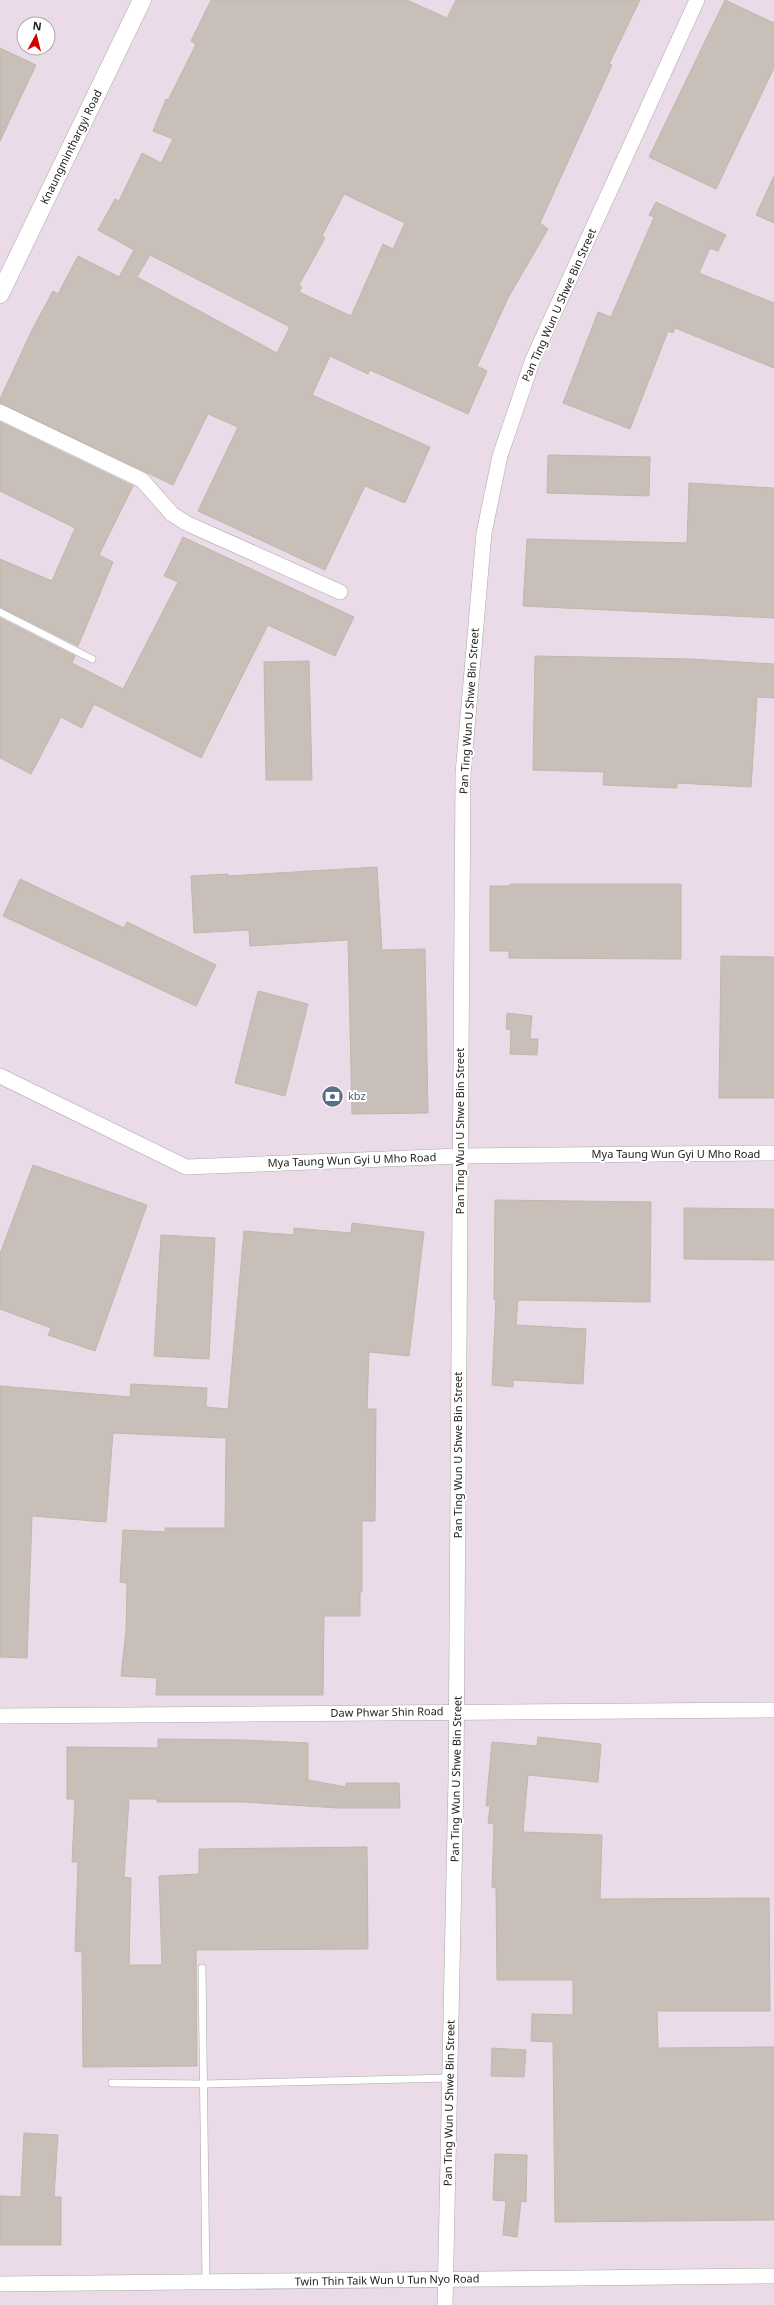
<svg xmlns="http://www.w3.org/2000/svg" width="774" height="2305" viewBox="0 0 774 2305" font-family="'Noto Sans',sans-serif">
  <style>
    .industrial { fill: #ebdbe8; fill-rule: evenodd }
    .building { fill: #c7bfb8; stroke: #c4b6ab; fill-rule: evenodd }
    .lines { fill: none; stroke-linecap: round; stroke-linejoin: round }
    .service-casing { stroke: #a9a9a9; stroke-width: 8 }
    .minor-casing { stroke: #a9a9a9; stroke-width: 16 }
    .tertiary-casing { stroke: #a9a9a9; stroke-width: 19 }
    .service { stroke: #fff; stroke-width: 7 }
    .minor { stroke: #fff; stroke-width: 15 }
    .tertiary { stroke: #fff; stroke-width: 18 }
    .labels { text-anchor: middle; stroke-width: 4; stroke-linejoin: round; paint-order: stroke }
    .street-label { font-size: 11px; fill: #222; stroke: #fff }
    .service-label { font-size: 11px; fill: #4e5e75; stroke: #fff; text-anchor: start }
  </style>
  <rect width="100%" height="100%" fill="#f2efe9"/>
  <path class="industrial" d="M 0,0 L 774,0 L 774,2305 L 0,2305 ZM 24,24 L 48,24 L 48,48 L 24,48 Z"/>
  <g class="building">
    <path d="M 211,0 L 407,0 L 447,18 L 456,0 L 640,0 L 609,64 L 612,65 L 540,223 L 548,229 L 508,298 L 477,366 L 487,371 L 468,414 L 370,370 L 368,374 L 330,356 L 312,395 L 430,447 L 405,503 L 365,486 L 325,570 L 198,511 L 238,427 L 208,414 L 173,485 L 0,403 L 0,399 L 32,330 L 53,291 L 58,294 L 78,256 L 119,277 L 134,250 L 98,230 L 115,199 L 119,201 L 142,153 L 161,163 L 173,139 L 153,131 L 166,99 L 168,100 L 196,44 L 191,41 ZM 344,194 L 405,223 L 393,249 L 383,244 L 351,316 L 299,292 L 302,287 L 299,285 L 325,238 L 322,236 ZM 150,255 L 290,327 L 277,353 L 137,277 Z"/>
    <polygon points="725,0 774,23 774,68 716,189 649,157"/>
    <polygon points="0,48 36,65 0,141"/>
    <polygon points="774,176 774,223 756,215"/>
    <polygon points="656,202 726,235 718,251 710,248 699,273 774,303 774,368 675,328 673,333 668,331 630,429 563,403 598,312 611,317 654,217 649,215"/>
    <polygon points="0,422 133,486 99,555 113,562 78,646 0,607 0,559 52,581 75,528 0,491"/>
    <polygon points="548,455 650,457 649,496 547,493"/>
    <polygon points="689,483 774,488 774,618 523,606 527,539 687,543"/>
    <polygon points="183,537 354,617 335,656 268,625 201,758 94,704 82,728 61,717 31,774 0,758 0,618 75,656 72,663 123,689 178,582 164,576"/>
    <polygon points="535,656 691,659 774,664 774,698 757,697 751,787 677,783 677,788 603,785 604,772 533,770"/>
    <polygon points="309,661 312,780 266,780 264,662"/>
    <polygon points="377,867 382,950 425,949 428,1113 352,1114 348,940 250,946 249,930 194,933 191,876 228,874 228,876"/>
    <polygon points="20,879 124,928 127,922 216,965 196,1006 3,916"/>
    <polygon points="510,884 681,884 681,959 509,958 509,951 490,951 490,886 510,886"/>
    <polygon points="721,956 774,957 774,1098 719,1098"/>
    <polygon points="258,991 308,1004 285,1096 235,1083"/>
    <polygon points="507,1013 532,1016 530,1039 538,1039 537,1055 510,1054 511,1030 506,1029"/>
    <polygon points="33,1165 147,1205 95,1351 48,1335 51,1328 0,1309 0,1254"/>
    <polygon points="495,1200 651,1202 650,1302 518,1300 516,1325 586,1329 583,1384 513,1380 513,1387 492,1385 496,1300 494,1300"/>
    <polygon points="684,1208 774,1209 774,1260 684,1259"/>
    <polygon points="352,1223 424,1232 409,1356 369,1352 367,1409 376,1409 375,1521 362,1521 362,1592 360,1592 360,1616 324,1616 323,1695 156,1695 157,1678 121,1676 126,1630 127,1583 120,1582 123,1530 165,1532 165,1528 225,1528 226,1438 113,1433 106,1522 32,1516 27,1658 0,1657 0,1386 130,1397 131,1384 207,1388 206,1407 228,1409 244,1231 294,1235 294,1228 351,1233"/>
    <polygon points="161,1235 215,1238 209,1359 154,1356"/>
    <polygon points="538,1737 601,1744 598,1782 528,1775 523,1832 602,1835 600,1899 769,1898 770,2011 657,2011 658,2048 774,2047 774,2220 555,2222 553,2042 531,2041 532,2014 573,2015 573,1980 497,1980 496,1888 492,1887 494,1824 488,1823 490,1806 486,1806 492,1742 537,1746"/>
    <polygon points="158,1739 244,1740 308,1743 308,1780 346,1787 346,1783 399,1783 400,1808 338,1808 243,1802 157,1802 157,1799 129,1799 124,1877 131,1878 129,1965 162,1965 159,1876 199,1874 199,1849 367,1847 368,1949 196,1950 197,2066 83,2067 82,1952 75,1951 78,1862 72,1862 75,1799 67,1799 67,1747 158,1748"/>
    <polygon points="492,2048 526,2050 524,2077 491,2076"/>
    <polygon points="24,2133 58,2135 54,2197 61,2197 61,2245 0,2245 0,2196 21,2197"/>
    <polygon points="495,2154 527,2155 526,2202 521,2201 517,2237 503,2235 506,2201 493,2200"/>
  </g>
  <g class="lines">
    <defs>
      <g id="service">
        <polyline points="0,612 92,659"/>
        <polyline points="202,1968 206,2282"/>
        <polyline points="112,2083 204,2084 450,2078"/>
      </g>
      <g id="minor">
        <polyline points="0,412 142,480 172,514 186,523 340,592"/>
        <polyline points="0,1076 186,1167 460,1156 774,1153"/>
        <polyline points="0,1716 774,1710"/>
        <polyline points="0,2284 774,2276"/>
        <polyline points="445,2305 456,1779 463,774 484,533 500,456 533,359 697,0"/>
      </g>
      <polyline id="tertiary" points="0,294 142,0"/>
    </defs>
    <use href="#service" class="service-casing"/>
    <use href="#minor" class="minor-casing"/>
    <use href="#tertiary" class="tertiary-casing"/>
    <use href="#service" class="service"/>
    <use href="#minor" class="minor"/>
    <use href="#tertiary" class="tertiary"/>
  </g>
  <defs>
    <symbol id="bank-disc" viewBox="-11 -11 22 22"><circle r="9.5" fill="#5c6f8a" stroke="#fff"/><path d="M-6-4H6V4H-6ZM0-2.3a2.3 2.3 0 1 0 0 4.6a2.3 2.3 0 1 0 0-4.6Z" fill="#fff"/></symbol>
  </defs>
  <g fill-rule="evenodd">
    <use href="#bank-disc" x="320" y="1084" width="25" height="25"/>
  </g>
  <g class="labels">
    <g class="street-label">
      <text transform="translate(71 147) rotate(-64)" y="4">Knaungminthargyi Road</text>
      <text transform="translate(559 305) rotate(-66)" y="4">Pan Ting Wun U Shwe Bin Street</text>
      <text transform="translate(469 711) rotate(-86)" y="4">Pan Ting Wun U Shwe Bin Street</text>
      <text transform="translate(460 1131) rotate(-90)" y="4">Pan Ting Wun U Shwe Bin Street</text>
      <text x="676" y="1158">Mya Taung Wun Gyi U Mho Road</text>
      <text transform="translate(352 1160) rotate(-2)" y="4">Mya Taung Wun Gyi U Mho Road</text>
      <text transform="translate(458 1455) rotate(-90)" y="4">Pan Ting Wun U Shwe Bin Street</text>
      <text transform="translate(387 1712) rotate(-1)" y="4">Daw Phwar Shin Road</text>
      <text transform="translate(456 1779) rotate(-89)" y="4">Pan Ting Wun U Shwe Bin Street</text>
      <text transform="translate(449 2103) rotate(-89)" y="4">Pan Ting Wun U Shwe Bin Street</text>
      <text transform="translate(387 2280) rotate(-1)" y="4">Twin Thin Taik Wun U Tun Nyo Road</text>
    </g>
    <g class="service-label">
      <text x="348" y="1100">kbz</text>
    </g>
  </g>
  <g transform="translate(36 36) rotate(7)"><circle r="19" fill="#ffffff" stroke="#a7a7a7"/>
  <path d="M0-3L7 15L0 10L-7 15Z" fill="#d40000"/>
  <text y="-6" font-size="11" font-weight="bold" text-anchor="middle" fill="#222222">N</text>
  </g>
</svg>
